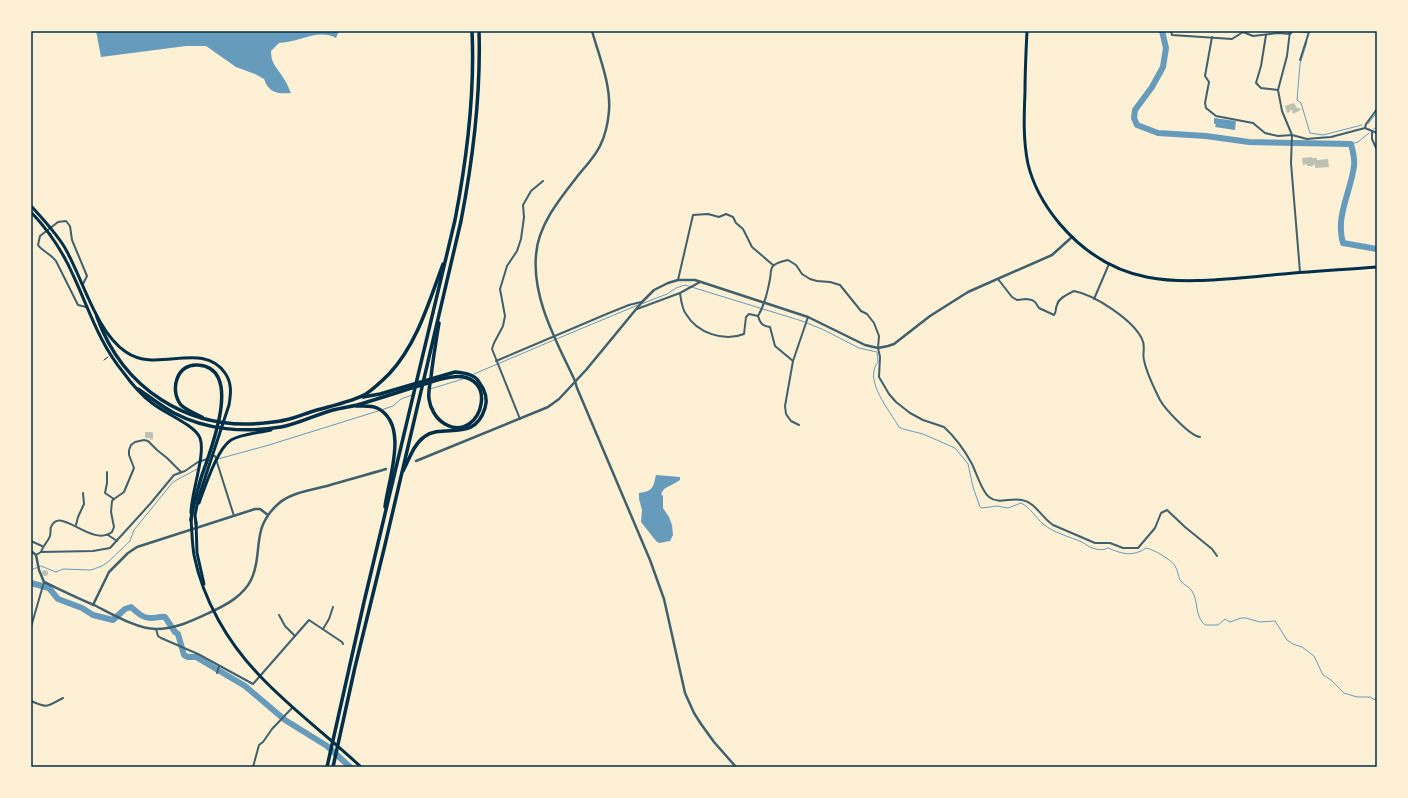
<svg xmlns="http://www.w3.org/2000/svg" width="1408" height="798" viewBox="0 0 1408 798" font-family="'Noto Serif',serif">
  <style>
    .water { fill: #669bbc }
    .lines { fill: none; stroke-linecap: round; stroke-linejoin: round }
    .stream { stroke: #669bbc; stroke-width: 1 }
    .river { stroke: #669bbc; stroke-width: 6 }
    .building { fill: #bec0b2 }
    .path { stroke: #003049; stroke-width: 1 }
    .minor { stroke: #3f606c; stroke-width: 2 }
    .tertiary { stroke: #3f606c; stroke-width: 2.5 }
    .primary { stroke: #003049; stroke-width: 3 }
    .motorway { stroke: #003049; stroke-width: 3.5 }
    .neatline { fill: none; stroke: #003049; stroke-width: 1.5 }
  </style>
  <rect width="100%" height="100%" fill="#fdf0d5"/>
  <g class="water">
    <path d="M 96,31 L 339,31 L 336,38 C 318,28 298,43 279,43 L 271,51 C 271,65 278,68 284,79 C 287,83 289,89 291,93 C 277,94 269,93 264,79 L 255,74 L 236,67 L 206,46 L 186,46 L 101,57 Z"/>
    <polygon points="1214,118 1236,121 1235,130 1215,127 1216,124 1214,124"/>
    <path d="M 656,475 L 680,477 L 680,480 L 675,483 L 664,489 L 661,494 L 663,496 L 663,508 L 669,517 L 672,525 L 673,535 L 670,541 L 659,543 L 656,541 L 641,522 L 642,510 L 639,499 L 639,493 C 653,491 653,488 656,475 Z"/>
  </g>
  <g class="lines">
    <g class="stream">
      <polyline points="1307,42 1300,64 1297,100 1301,103 1310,133 1323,135 1362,125"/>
      <polyline points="1368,124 1377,112"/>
      <polyline points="1374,129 1377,127"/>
      <polyline points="1351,144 1358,142 1369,133"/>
      <path d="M 641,304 L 667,294 L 676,288 L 685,285 L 802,321 L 824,330 L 859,348 L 877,352 L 878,362 C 863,380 890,411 899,427 L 903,429 L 923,434 L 955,448 L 968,464 L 973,487 L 980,507 L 982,508 L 997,506 L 1008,508 L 1021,503 C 1031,508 1035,517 1043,524 C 1054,533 1070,537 1082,542 C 1087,545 1090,548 1096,549 C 1100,550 1104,550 1108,548 C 1122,554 1133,557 1146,548 C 1153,549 1172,560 1175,566 C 1178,570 1178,576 1180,580 C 1183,585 1189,586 1192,591 C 1199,602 1194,615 1205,625 L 1218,625 L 1225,619 L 1230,622 L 1241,618 L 1246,618 L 1260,622 L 1275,621 L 1287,640 L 1293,644 L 1302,647 L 1314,656 L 1323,675 L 1331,680 L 1344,693 L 1357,697 L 1370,697 L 1377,701"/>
      <polyline points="474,374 554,340 638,305"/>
      <polyline points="430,389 463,379"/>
      <polyline points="381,410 393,406 401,399 412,395"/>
      <polyline points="218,459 269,445 378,411"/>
      <polyline points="31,570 41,566 56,572 63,569 91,570 102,566 108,562 130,541 134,530 173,482 197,469"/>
    </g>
    <g class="river">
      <path d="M 1162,31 L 1166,48 L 1163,67 L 1152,87 L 1135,110 L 1134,118 L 1137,125 L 1158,133 L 1206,136 L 1249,142 L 1351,144 C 1353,152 1355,158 1354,166 C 1351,191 1335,217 1343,243 L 1377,249"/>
      <path d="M 31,583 L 49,588 L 58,599 L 82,608 L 93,615 L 113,620 L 125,609 L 131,607 C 137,612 143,619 152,618 C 157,618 160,616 165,617 L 175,632 L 178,634 L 184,655 L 188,657 L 196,657 L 245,686 L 285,720 L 327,746 L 350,767"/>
    </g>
  </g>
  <g class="building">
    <polygon points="1294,103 1297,108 1299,108 1301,110 1293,114 1292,110 1290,110 1290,112 1287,113 1285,106"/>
    <polygon points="1312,157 1312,158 1317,158 1317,160 1328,159 1329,167 1315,168 1315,164 1311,167 1311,166 1307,166 1307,164 1303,165 1302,158"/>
    <polygon points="145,432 152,432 153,433 153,439 150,440 150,438 145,438"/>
    <circle cx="45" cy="573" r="3"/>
  </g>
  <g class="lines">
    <polyline class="path" points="104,360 108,357"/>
    <g class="minor">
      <polyline points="1171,31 1172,35 1232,39 1243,32 1253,36 1278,33 1290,34 1293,31"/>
      <polyline points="1290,31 1287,56 1278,90 1282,111 1292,135 1291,163 1300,272"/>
      <polyline points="1294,31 1309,32"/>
      <polyline points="1266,35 1261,66 1256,83 1261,88 1278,90"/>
      <polyline points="1212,37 1205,76 1209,82 1205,103 1206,108 1216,116 1253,123 1265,133 1278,136 1292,135 1307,139 1318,138 1331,137 1365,128 1377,133"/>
      <polyline points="1300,60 1309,32"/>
      <polyline points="1365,128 1366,124 1377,109"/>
      <polyline points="1372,132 1372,139 1377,150"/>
      <path d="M 998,279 L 1012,297 L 1017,300 L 1026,299 L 1032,300 L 1035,302 L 1039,308 L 1054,315 C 1057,311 1055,309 1057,305 C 1058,298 1068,294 1074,291 C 1095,295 1133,320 1142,339 C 1146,346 1142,354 1144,360 C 1146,371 1155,390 1160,400 C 1165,409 1190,436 1200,437"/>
      <polyline points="678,280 693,215 708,214 719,217 726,214 733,217 736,223 743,229 752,247 773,265"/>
      <path d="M 83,284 L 87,276 L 72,240 L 70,226 L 66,221 L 58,222 L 40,236 L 38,245 C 42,251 51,254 56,261 L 78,305 L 86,307"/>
      <path d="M 680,293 C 681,300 682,309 686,314 C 697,333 724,342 744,334 L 746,317 L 749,314 L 758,316 C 760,323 762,326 770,327 L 775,346 L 793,361"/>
      <polyline points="1094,299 1109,264"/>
      <polyline points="637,309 680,293 700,282"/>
      <path d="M 758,316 C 764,306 768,290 770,279 C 771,275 770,269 773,266 C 776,263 783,261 788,260 L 796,265 L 802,274 L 810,279 L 817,281 L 830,282 L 840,285 L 861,311 L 867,314 L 874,323 L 879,336 L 878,348 L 880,357 L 879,377 L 889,394 L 896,402 L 910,413 L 923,420 L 944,427 C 955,437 965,451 972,464 C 976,472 982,492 989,497 C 999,505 1010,497 1022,500 C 1035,502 1042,518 1053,525 L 1095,543 L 1110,543 L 1123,548 L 1138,548 L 1155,528 L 1161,513 L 1167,510 L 1185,527 L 1212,549 L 1217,556"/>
      <polyline points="496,361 609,313 629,305 641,302"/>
      <polyline points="520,419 492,349 494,343 503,326 505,316 500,289 507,266 517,251 521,239 524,217 523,205 531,191 543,181"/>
      <polyline points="799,425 791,421 786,414 785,406 793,361 808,317"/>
      <polyline points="213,456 215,456 234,516"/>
      <polyline points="107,472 107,483 105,493 114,499"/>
      <polyline points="76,525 78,517 84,504 83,493"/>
      <polyline points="108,535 117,541"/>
      <polyline points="31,541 42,546"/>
      <polyline points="41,552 93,551 110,548 150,504 174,475 185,471 198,462 207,459"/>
      <path d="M 36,555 L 41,552 C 43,545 48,542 50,536 C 51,533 50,529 51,527 C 60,505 91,548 112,532 L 114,527 L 111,512 L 112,501 L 114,499 L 124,492 L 134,468 L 129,455 L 129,450 L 131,445 L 135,442 L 144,440 L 148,441 L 157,450 L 167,458 L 181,472"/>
      <polyline points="279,615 285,626 295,636"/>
      <polyline points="31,627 44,582"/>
      <polyline points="156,629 158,636 161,638 198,654 253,684 309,620 342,642 343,644"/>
      <polyline points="323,629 329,619 333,607"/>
      <polyline points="217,673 219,666"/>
      <path d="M 31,701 C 49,709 47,706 63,698"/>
      <polyline points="253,767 259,745 263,742 272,729 292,708"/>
    </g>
    <g class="tertiary">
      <path d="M 592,31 C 599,56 611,84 609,111 C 608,123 605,136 600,146 C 595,156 587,165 580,173 C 562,196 538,224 536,255 C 532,299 557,342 575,381 L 577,388 L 650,560 L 664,599 L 685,693 L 694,713 L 701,724 L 714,742 L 736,767"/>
      <polyline points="416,461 548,407 559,399 586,370 642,302 654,290 668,283 678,280 695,280 808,317 865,345 878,348 888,346 894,344 930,316 968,292 1052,255 1072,237"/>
      <path d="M 31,551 L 36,555 L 39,570 L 44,582 C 61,590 77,598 94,605 C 112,614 137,629 156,629 C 176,629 194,620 211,612 C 226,605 243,596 251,580 C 264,554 250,530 277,505 C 289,493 311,490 327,486 C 347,480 366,475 386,469"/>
      <polyline points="93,605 109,572 128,553 137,547 255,509 260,509 268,515"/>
    </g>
    <g class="primary">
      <path d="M 1027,31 C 1026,51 1025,71 1025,92 C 1024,116 1023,140 1028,164 C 1033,185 1045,206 1059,223 C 1117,292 1181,283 1262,276 C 1300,272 1339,270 1377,267"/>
      <path d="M 31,206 C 43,219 56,233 65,248 C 83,279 96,332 126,352 C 157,374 202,340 225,373 C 232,383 231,393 229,405 L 199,496 L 195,515 L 196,524"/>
      <path d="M 31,212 C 49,231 63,252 73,275 C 89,309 99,343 123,372 C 131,383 141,395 152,403 C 164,413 195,425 200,438 C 206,454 191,493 191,513"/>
      <path d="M 199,503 C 205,487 217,449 231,440 C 242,434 258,433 271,430"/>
      <path d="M 191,519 C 192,531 192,543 194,555 C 203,600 228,643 260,676 C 291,709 328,736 361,767"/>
      <polyline points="196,522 197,553 204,584"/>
    </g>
    <g class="motorway">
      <path d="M 97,317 C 123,389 188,431 264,423 C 271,422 278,422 285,420 C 296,418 306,413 317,410 C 331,406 354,401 366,394 C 373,389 382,381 389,374 C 417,344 429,302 443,264"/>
      <path d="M 138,389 C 150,397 161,406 174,413 C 206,430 245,433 281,427 C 298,424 315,415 333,410 C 341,408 349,407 357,405 C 385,397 413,387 441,379 C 505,361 483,446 445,424 C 436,419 430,408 429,399 C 428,392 430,384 431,377 C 433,359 436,341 439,323"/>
      <path d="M 363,397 L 380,394 L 455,372 C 464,373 474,374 479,382 C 485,390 488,399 485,408 C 474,444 443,422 424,437 C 413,445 409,460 403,471"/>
      <path d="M 356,406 C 363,406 371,405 377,408 C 410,424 388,480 385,507"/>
      <path d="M 191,520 C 193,505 197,492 201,478 C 209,454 245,368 198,365 C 177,363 169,390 181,405 C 186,410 196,414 202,417"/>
      <path d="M 327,767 L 364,602 L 455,220 C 467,158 475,94 472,31"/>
      <path d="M 333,767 L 355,667 L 384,549 L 461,221 C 473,159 481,95 479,31"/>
    </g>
  </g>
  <rect width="1408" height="798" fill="none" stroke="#fdf0d5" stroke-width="64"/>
  <rect x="32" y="32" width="1344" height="734" class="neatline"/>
</svg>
